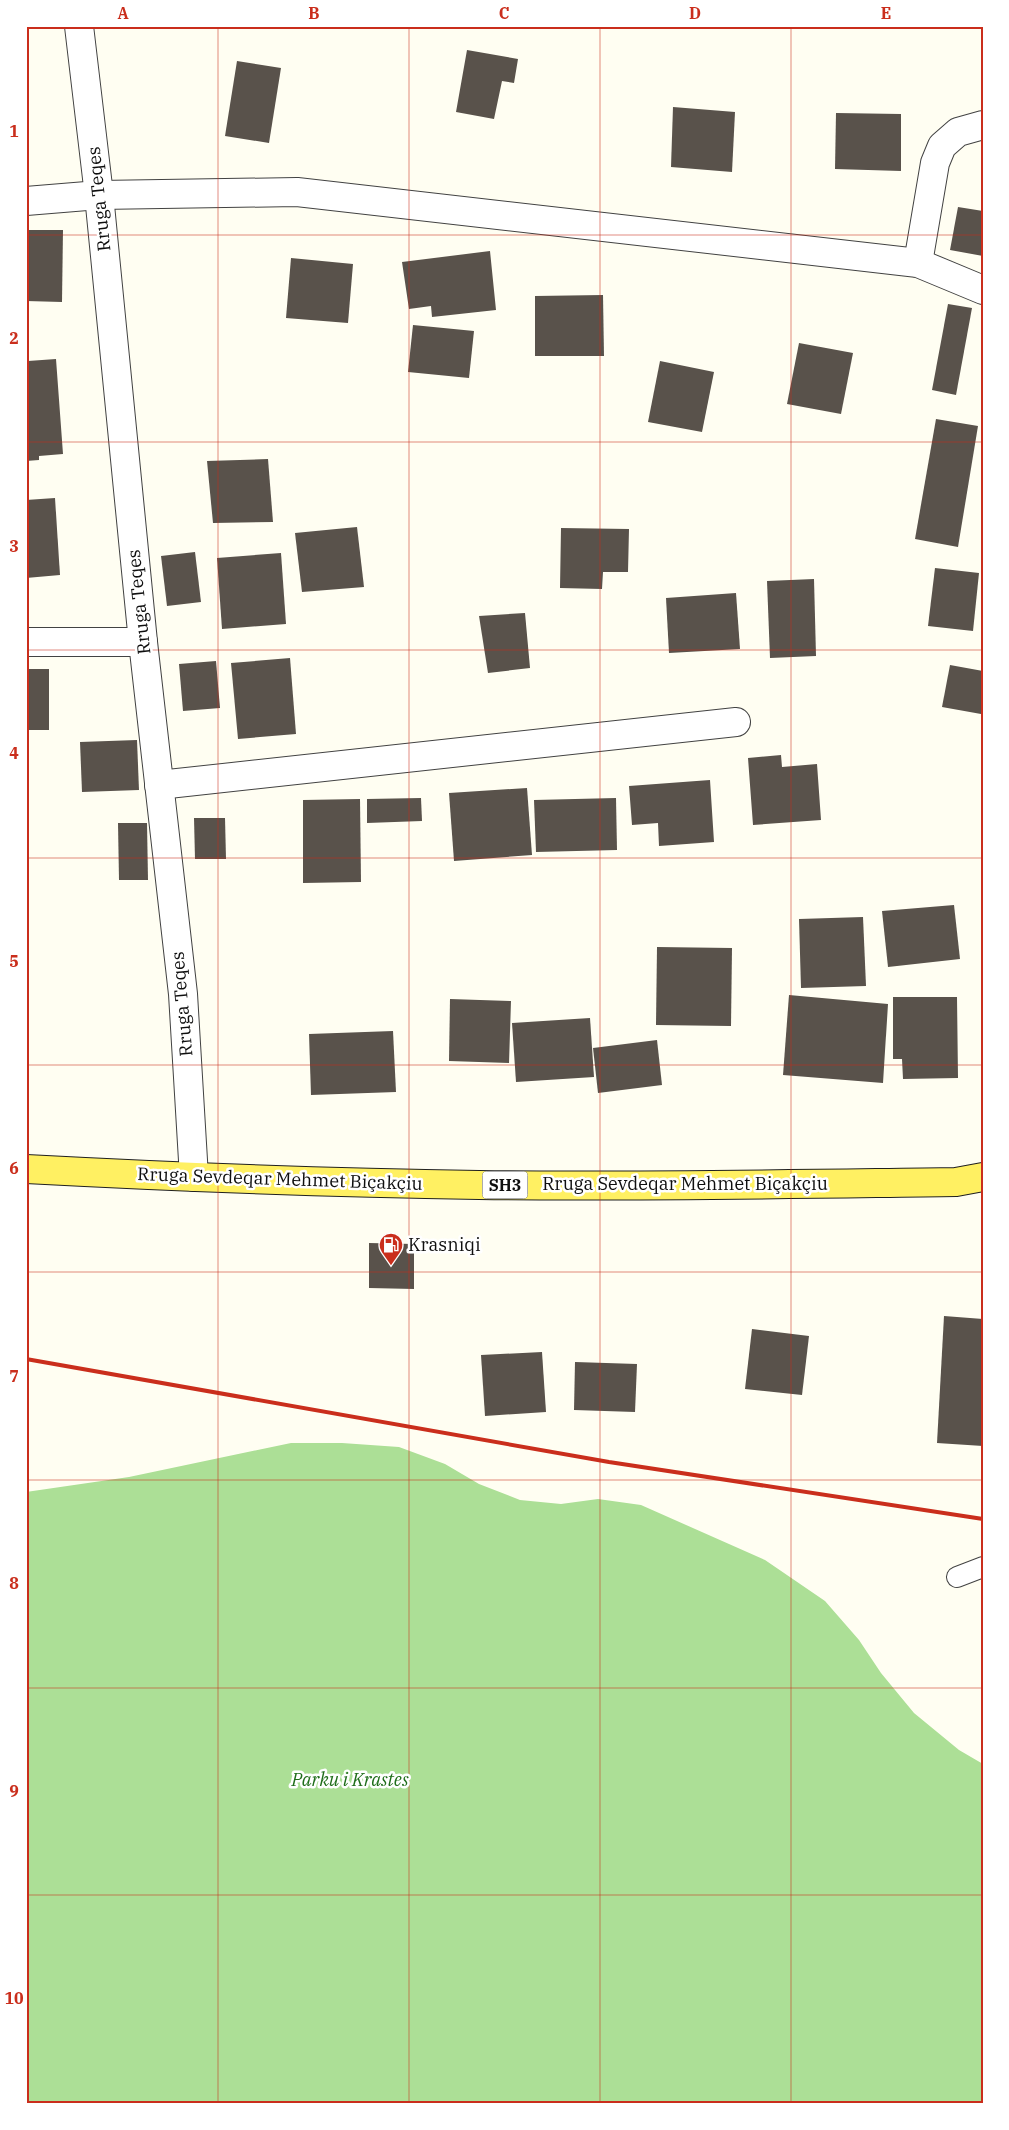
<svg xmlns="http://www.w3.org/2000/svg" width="1009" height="2130" viewBox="0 0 1009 2130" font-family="'IBM Plex Serif',serif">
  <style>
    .forest { fill: #acdf96 }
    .building { fill: #59524b }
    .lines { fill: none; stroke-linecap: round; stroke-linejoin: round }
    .service-casing { stroke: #424242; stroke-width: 22 }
    .minor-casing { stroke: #424242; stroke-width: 30 }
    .primary-casing { stroke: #202020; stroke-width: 30 }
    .service { stroke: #fff; stroke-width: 20 }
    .minor { stroke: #fff; stroke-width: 28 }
    .primary { stroke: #fff062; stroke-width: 28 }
    .rail { stroke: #ca2e1c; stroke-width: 4 }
    .grid { fill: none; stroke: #ca2e1c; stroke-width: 1; stroke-opacity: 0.55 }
    .labels { text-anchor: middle; stroke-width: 5; stroke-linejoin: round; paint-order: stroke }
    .shield { fill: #fff; stroke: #575757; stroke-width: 1 }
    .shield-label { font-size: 16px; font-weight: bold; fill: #0f0f0f }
    .street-label { font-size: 18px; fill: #0f0f0f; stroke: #fff }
    .poi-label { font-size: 18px; fill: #0f0f0f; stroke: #fff; text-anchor: start }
    .park-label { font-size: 18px; font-style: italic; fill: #1f6d1a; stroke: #fff }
    .neatline { fill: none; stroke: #ca2e1c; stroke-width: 2 }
    .grid-label { font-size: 16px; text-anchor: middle; font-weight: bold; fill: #ca2e1c }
  </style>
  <rect width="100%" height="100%" fill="#fffef2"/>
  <polygon class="forest" points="291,1443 342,1443 399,1447 445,1464 479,1484 520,1500 561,1504 598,1499 641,1505 765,1560 825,1601 859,1640 881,1673 914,1713 959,1750 983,1764 983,2104 26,2104 26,1492 129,1477"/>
  <g class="building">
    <polygon points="467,50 518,59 514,83 502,81 494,119 456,112"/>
    <polygon points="237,61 281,68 269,143 225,136"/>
    <polygon points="673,107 735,112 732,172 671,167"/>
    <polygon points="836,113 901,114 901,171 835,169"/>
    <polygon points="958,207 983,211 983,256 950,250"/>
    <polygon points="26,230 63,230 62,302 26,301"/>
    <polygon points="490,251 496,310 432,317 431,306 409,309 402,262"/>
    <polygon points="291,258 353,264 348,323 286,318"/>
    <polygon points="603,295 604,356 535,356 535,296"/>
    <polygon points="948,304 972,308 956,395 932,390"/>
    <polygon points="413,325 474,331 469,378 408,372"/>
    <polygon points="799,343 853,353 841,414 787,404"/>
    <polygon points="27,356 28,361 56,359 63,454 39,456 39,460 26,461"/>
    <polygon points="660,361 714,372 702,432 648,422"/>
    <polygon points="936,419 978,426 958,547 915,539"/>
    <polygon points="268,459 273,522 213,523 207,461"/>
    <polygon points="55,498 60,575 26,578 26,500"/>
    <polygon points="357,527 364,587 302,592 295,533"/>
    <polygon points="561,528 629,529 628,572 603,572 602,589 560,588"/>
    <polygon points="195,552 201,602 167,606 161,556"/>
    <polygon points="281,553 286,624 222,629 217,558"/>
    <polygon points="935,568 979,573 973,631 928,626"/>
    <polygon points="814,579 816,656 770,658 767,581"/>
    <polygon points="736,593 740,649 669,653 666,598"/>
    <polygon points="525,613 530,668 488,673 479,616"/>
    <polygon points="290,658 296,734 238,739 231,663"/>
    <polygon points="216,661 220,708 183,711 179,664"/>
    <polygon points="950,665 983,671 981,714 942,707"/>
    <rect x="26" y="669" width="23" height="61"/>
    <polygon points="137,740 139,790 82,792 80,742"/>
    <polygon points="781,755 782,767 817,764 821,820 753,825 748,758"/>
    <polygon points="710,780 714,842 659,846 658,823 632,825 629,786"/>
    <polygon points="527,788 532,855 454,861 449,793"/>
    <polygon points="421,798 422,821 367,823 367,799"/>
    <polygon points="616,798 617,850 536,852 534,800"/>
    <polygon points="360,799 361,882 303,883 303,800"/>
    <polygon points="194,818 225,818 226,859 195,859"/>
    <polygon points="118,823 147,823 148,880 119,880"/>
    <polygon points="954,905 960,959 888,967 882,911"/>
    <polygon points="863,917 866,986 801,988 799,919"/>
    <polygon points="657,947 732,948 731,1026 656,1025"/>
    <polygon points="789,995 888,1004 883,1083 783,1075"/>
    <polygon points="893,997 957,997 958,1078 903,1079 902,1059 893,1059"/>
    <polygon points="450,999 511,1001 509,1063 449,1061"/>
    <polygon points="590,1018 594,1077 516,1082 512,1023"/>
    <polygon points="393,1031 396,1092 311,1095 309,1034"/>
    <polygon points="657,1040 662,1085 598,1093 593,1048"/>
    <polygon points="369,1243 414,1244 414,1289 369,1288"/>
    <polygon points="944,1316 983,1319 983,1446 937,1443"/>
    <polygon points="752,1329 809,1336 802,1395 745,1389"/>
    <polygon points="542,1352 546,1412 485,1416 481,1355"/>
    <polygon points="575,1362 637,1364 635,1412 574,1410"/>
  </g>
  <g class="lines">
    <defs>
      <polyline id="service" points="957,1577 983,1567"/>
      <g id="minor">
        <polyline points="79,26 99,195 143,642 183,994 194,1177"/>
        <polyline points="26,201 99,195 297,192 918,263 983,290"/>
        <polyline points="918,263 935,163 942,146 958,132 983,125"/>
        <polyline points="26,642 143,642"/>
        <polyline points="159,785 736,722"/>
      </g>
      <path id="primary" d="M 26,1169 C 177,1177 328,1183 479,1185 C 638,1187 797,1184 956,1182 L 983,1177"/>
    </defs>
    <use href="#service" class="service-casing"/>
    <use href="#minor" class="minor-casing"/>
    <use href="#primary" class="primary-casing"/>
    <use href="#service" class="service"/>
    <use href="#minor" class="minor"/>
    <use href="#primary" class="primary"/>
    <polyline class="rail" points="26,1359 609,1462 983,1519"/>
  </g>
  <path class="grid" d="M 218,26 L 218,2104M 409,26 L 409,2104M 600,26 L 600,2104M 791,26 L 791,2104M 26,235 L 983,235M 26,442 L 983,442M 26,650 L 983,650M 26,858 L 983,858M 26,1065 L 983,1065M 26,1272 L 983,1272M 26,1480 L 983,1480M 26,1688 L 983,1688M 26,1895 L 983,1895"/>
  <defs>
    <symbol id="fuel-pin" viewBox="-11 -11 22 30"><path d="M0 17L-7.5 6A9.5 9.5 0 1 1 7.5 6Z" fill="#ca2e1c" stroke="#fff"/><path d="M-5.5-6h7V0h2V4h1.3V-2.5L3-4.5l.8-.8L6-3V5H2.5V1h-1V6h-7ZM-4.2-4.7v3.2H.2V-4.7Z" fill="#fff"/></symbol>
  </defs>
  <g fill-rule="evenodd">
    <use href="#fuel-pin" x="377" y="1231" width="28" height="38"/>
  </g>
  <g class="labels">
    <rect class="shield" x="482.5" y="1171.5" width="45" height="27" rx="4"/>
    <g class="shield-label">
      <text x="505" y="1191">SH3</text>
    </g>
    <g class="street-label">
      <text transform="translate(99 199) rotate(-96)" y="6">Rruga Teqes</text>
      <text transform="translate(139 602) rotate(-96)" y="6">Rruga Teqes</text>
      <text transform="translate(182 1004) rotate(-95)" y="6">Rruga Teqes</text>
      <text transform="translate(280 1179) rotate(2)" y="6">Rruga Sevdeqar Mehmet Biçakçiu</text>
      <text x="685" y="1190">Rruga Sevdeqar Mehmet Biçakçiu</text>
    </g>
    <g class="poi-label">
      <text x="408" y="1251">Krasniqi</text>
    </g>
    <g class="park-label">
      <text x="350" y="1786">Parku i Krastes</text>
    </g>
  </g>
  <rect width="1009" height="2130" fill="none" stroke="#ffffff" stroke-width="55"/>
  <rect x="28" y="28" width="954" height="2074" class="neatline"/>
  <g class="grid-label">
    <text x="123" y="19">A</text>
    <text x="314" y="19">B</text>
    <text x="504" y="19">C</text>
    <text x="695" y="19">D</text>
    <text x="886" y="19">E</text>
    <text x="14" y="137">1</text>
    <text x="14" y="344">2</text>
    <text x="14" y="552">3</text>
    <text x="14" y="759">4</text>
    <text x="14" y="967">5</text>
    <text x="14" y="1174">6</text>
    <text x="14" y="1382">7</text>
    <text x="14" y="1589">8</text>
    <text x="14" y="1797">9</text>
    <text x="14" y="2004">10</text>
  </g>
</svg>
